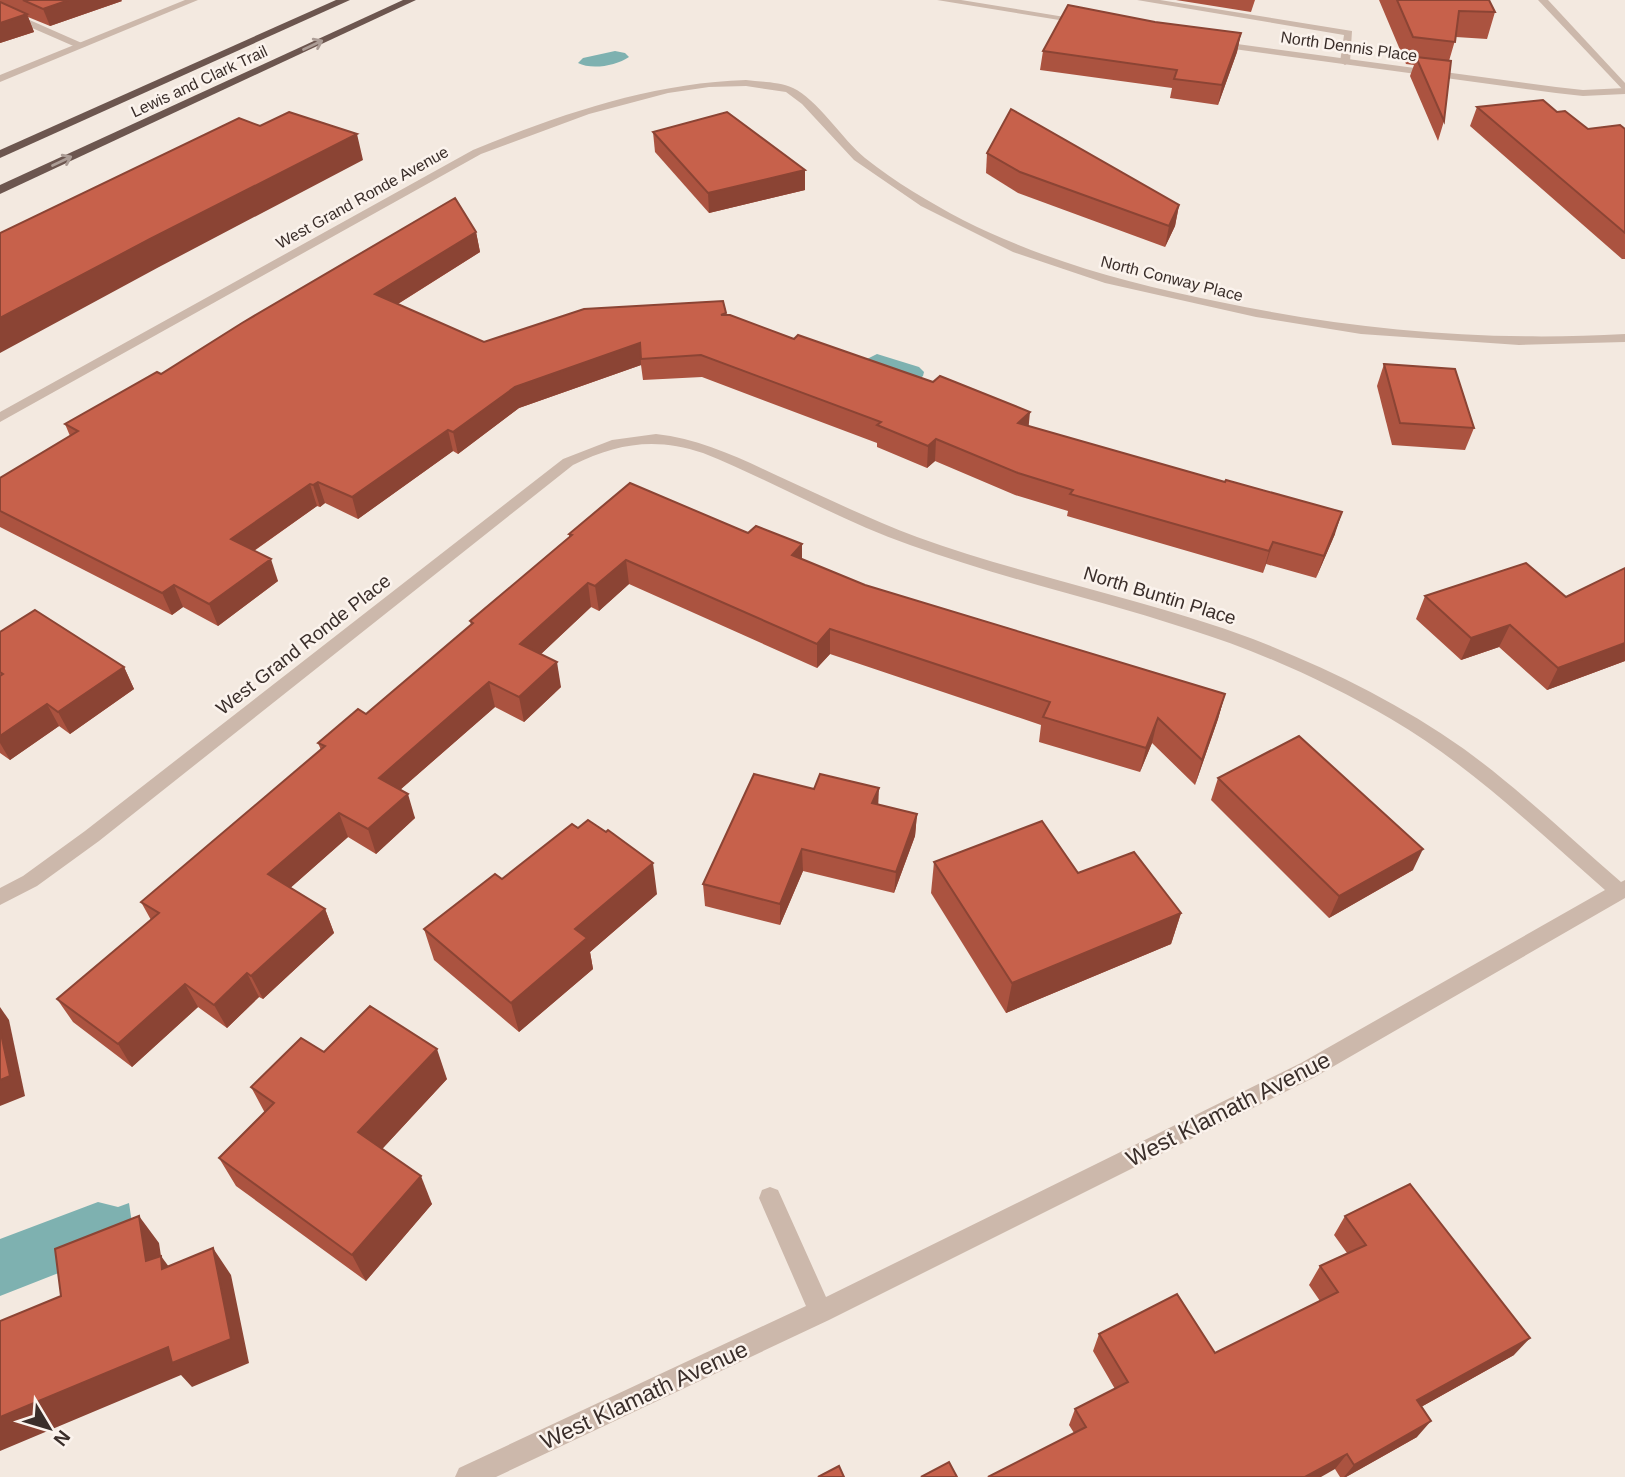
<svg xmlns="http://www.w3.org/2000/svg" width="1625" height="1477" viewBox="0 0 1625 1477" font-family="Arial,sans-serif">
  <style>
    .water { fill: #7eb1b0 }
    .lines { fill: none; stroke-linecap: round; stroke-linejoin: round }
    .service { fill: #ccb8ab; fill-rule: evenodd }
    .minor { fill: #ccb8ab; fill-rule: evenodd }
    .tertiary { fill: #ccb8ab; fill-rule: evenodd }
    .trunk { fill: #6c564f; fill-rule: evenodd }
    .wall { fill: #ab5340 }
    .shaded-wall { fill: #8b4434 }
    .building { fill: #c7614b; stroke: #8b4434; stroke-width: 2 }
    .oneway { stroke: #ac9d96 }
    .labels { text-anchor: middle; stroke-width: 5; stroke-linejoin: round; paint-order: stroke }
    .far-street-label { font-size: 16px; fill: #3a2e2a; stroke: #fbf3ed }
    .street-label { font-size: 19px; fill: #3a2e2a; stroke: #fbf3ed }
    .near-street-label { font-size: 23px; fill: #3a2e2a; stroke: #fbf3ed }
  </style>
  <rect width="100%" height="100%" fill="#f3e9e0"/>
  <g class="water">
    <path d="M 615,51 L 625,53 L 629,57 C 616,66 591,70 578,63 L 583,58 Z"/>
    <polygon points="877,354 919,367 924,372 923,376 919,379 865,360"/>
    <polygon points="98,1202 118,1207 129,1203 133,1230 107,1254 0,1296 0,1239"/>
  </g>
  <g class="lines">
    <g class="service">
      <polygon points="937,0 961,0 1089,21 1084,24"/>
      <polygon points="1137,0 1160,0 1352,31 1350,62 1345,65 1340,62 1344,35"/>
      <polygon points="0,7 84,44 86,46 78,48 0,14"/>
    </g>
    <g class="minor">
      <polygon points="1215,41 1556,87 1583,90 1625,88 1625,94 1583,96 1556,93 1212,46 1210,44"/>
      <path d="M 746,80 C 762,82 779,82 793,88 C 816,98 843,140 865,158 C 895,182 929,202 963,220 C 1044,261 1131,284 1220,302 C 1354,330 1488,342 1625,334 L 1625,342 L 1519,345 L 1361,334 L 1256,317 L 1105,283 L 1013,252 L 921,206 L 854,160 L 802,104 L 786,92 L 746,86 L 709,87 L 668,93 L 589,114 L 481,154 L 0,422 L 0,412 L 473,150 C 561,114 651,83 746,80 Z"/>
      <path d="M 656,434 C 700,439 738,457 778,476 C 824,497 869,519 917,537 C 1027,577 1143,598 1253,639 C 1327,668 1399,703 1464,749 C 1519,789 1569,837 1621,882 L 1625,880 L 1625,898 L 1315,1077 L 829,1320 L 496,1477 L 455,1477 L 459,1468 L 806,1306 L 759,1198 L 762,1190 L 770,1187 L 778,1190 L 826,1297 L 1301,1063 L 1605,890 C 1536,830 1470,765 1391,719 C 1327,682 1259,651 1188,629 C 1096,599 1001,578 910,545 C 839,520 773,481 703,453 C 656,437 617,443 573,465 L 99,841 L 37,886 L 0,905 L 0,888 L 23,876 L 85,831 L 563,459 L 612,440 Z"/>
    </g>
    <g class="tertiary">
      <polygon points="185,0 198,0 0,82 0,75"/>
      <polygon points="1538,0 1548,0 1625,83 1625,92"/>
    </g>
    <g class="trunk">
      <polygon points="336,0 350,0 0,158 0,150"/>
      <polygon points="403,0 416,0 0,194 0,185"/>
    </g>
  </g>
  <g class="wall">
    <polygon points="0,0 121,0 122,1 50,26 28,17 34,32 0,43"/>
    <polygon points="1176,0 1255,0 1251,12"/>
    <polygon points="1379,0 1489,0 1495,12 1487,39 1456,37 1449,61 1444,121 1438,141 1410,76 1414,65 1406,64"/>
    <polygon points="1155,22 1241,33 1237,52 1218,105 1170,98 1172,88 1040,70 1043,51"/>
    <polygon points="1477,107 1557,112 1588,129 1625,129 1625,259 1622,259 1470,126"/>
    <polygon points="653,132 805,170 805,190 709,213 655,152"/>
    <polygon points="987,153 1179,205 1175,226 1165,247 1018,193 986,173"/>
    <polygon points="476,232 480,252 398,304 484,342 726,315 1029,426 1335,534 1316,578 1266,564 1263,573 1067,516 1068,511 1015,495 935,461 927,468 877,447 877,443 702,377 643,380 641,365 519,408 458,454 453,451 358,519 325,503 320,507 317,506 254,551 278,581 218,626 183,607 172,615 0,527 0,478 70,436 65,424 161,374"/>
    <polygon points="1384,364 1474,428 1465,450 1392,445 1377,386"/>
    <polygon points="569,534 802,559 865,585 1225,694 1218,719 1195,785 1152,743 1140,772 1039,742 1041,725 830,654 817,668 629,584 599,611 591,607 541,654 561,687 524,722 495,707 400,790 415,818 376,854 348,837 290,888 325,909 334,933 263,999 259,997 227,1028 198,1007 132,1067 73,1022 57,999 151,920 141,902 321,750 318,743 366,714 471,625 470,621 569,537"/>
    <polygon points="1625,568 1625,661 1547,690 1499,647 1461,660 1416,619 1425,596 1566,597"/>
    <polygon points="0,632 124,667 134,689 70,734 59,726 10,760 0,753"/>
    <polygon points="1218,778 1413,870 1329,918 1211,800"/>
    <polygon points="878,805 917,814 915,836 894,893 803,871 780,925 705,906 703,884"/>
    <polygon points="934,862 1078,873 1181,913 1171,944 1006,1013 931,893"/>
    <polygon points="502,879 657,894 590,952 593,969 519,1032 434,960 424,929"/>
    <polygon points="324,1052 447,1079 382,1149 432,1204 366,1281 236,1186 219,1158 265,1113 251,1087"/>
    <polygon points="1345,1216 1514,1355 1421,1407 1417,1437 1346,1477 1340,1477 1335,1469 1074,1433 1069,1425 1075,1409 1115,1389 1093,1351 1099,1334 1215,1353 1320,1301 1309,1285 1320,1266 1347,1253 1334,1235"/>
  </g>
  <g class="shaded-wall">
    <polygon points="69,0 121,0 122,1 50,26 43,9"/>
    <polygon points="27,14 34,32 0,43 0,23"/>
    <polygon points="1241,33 1237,52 1218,105 1222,85"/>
    <polygon points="357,134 363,160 159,267 0,353 0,318 150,239"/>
    <polygon points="805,170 805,190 709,213 708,193"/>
    <polygon points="1179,205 1175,226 1165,247 1169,226"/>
    <polygon points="476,232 480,252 380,315 375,294"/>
    <polygon points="640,343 641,365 519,408 458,454 453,432 515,387"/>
    <polygon points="1030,412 1028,433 1018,423"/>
    <polygon points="448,430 453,451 358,519 352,497"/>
    <polygon points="936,439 935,461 927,468 928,446"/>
    <polygon points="318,482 325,503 320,507 313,485"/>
    <polygon points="310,484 317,506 239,561 231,539"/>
    <polygon points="1342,512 1335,534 1316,578 1324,556"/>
    <polygon points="1273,542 1266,564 1263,573 1269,551"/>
    <polygon points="802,544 802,569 792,555"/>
    <polygon points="271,559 278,581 218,626 209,604"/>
    <polygon points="626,560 629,584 599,611 595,586"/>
    <polygon points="588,583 591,607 525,669 520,644"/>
    <polygon points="174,585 183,607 172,615 162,593"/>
    <polygon points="1510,625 1499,647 1461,660 1471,638"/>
    <polygon points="830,629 830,654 817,668 817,644"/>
    <polygon points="1625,643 1625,661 1547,690 1558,668"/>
    <polygon points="557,662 561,687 524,722 519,697"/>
    <polygon points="124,667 134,689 70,734 58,712"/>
    <polygon points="489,682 495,707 386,802 379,778"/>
    <polygon points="1225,694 1218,719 1195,785 1202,760"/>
    <polygon points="47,704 59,726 10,760 0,743 0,736"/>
    <polygon points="1158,718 1152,743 1140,772 1146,748"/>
    <polygon points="879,788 878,810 872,803"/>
    <polygon points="408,794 415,818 376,854 368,829"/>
    <polygon points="339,813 348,837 279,898 268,874"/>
    <polygon points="917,814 915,836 894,893 896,872"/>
    <polygon points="802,849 803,871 780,925 780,904"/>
    <polygon points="1423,849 1413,870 1329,918 1339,896"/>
    <polygon points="653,863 657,894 590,952 593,969 519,1032 511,1003 575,929"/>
    <polygon points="325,909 334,933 263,999 251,976"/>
    <polygon points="1181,913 1171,944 1006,1013 1012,983"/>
    <polygon points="247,973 259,997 227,1028 214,1005"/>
    <polygon points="185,984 198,1007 132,1067 118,1044"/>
    <polygon points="0,1007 9,1020 25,1096 0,1106"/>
    <polygon points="437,1049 447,1079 371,1161 358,1132"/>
    <polygon points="421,1176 432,1204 366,1281 352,1255"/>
    <polygon points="139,1216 159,1243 161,1256 180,1282 146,1261"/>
    <polygon points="213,1248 231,1275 249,1363 192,1387 181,1375 0,1451 0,1417 168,1347"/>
    <polygon points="1530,1338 1514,1355 1403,1417 1417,1400"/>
    <polygon points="1431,1421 1417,1437 1346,1477 1344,1477 1354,1465"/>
    <polygon points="1347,1454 1335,1469 1321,1477 1305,1477"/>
  </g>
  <g class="building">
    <polygon points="23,0 69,0 43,9"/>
    <polygon points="1397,0 1489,0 1495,12 1459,11 1455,42 1413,37"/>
    <polygon points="0,2 27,14 0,23"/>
    <polygon points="1068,5 1155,22 1241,33 1222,85 1174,79 1177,70 1043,51"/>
    <polygon points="1416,57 1451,61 1444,121"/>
    <polygon points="1543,100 1557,112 1565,111 1588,129 1620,125 1625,129 1625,233 1477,107"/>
    <polygon points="1011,109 1179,205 1169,226 1020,172 987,153"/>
    <polygon points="289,112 357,134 150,239 0,318 0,233 239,118 260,126"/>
    <polygon points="727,112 805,170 708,193 653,132"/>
    <polygon points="455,198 476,232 375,294 484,342 584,309 723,301 726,313 721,315 730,315 794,339 798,335 933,382 940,376 1030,412 1018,423 1225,482 1226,480 1342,512 1324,556 1273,542 1269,551 1070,494 1073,490 1018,473 936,439 928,446 877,425 881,422 701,355 641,359 640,343 515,387 453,432 448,430 352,497 318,482 313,485 310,484 231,539 271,559 209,604 174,585 162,593 0,511 0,478 78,431 65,424 157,372 161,374 242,323"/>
    <polygon points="1384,364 1455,369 1474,428 1400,423"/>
    <polygon points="630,483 748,533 756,526 802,544 792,555 865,585 1225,694 1202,760 1158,718 1146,748 1043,717 1050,702 830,629 817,644 626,560 595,586 588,583 520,644 557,662 519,697 489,682 379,778 408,794 368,829 339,813 268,874 325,909 251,976 247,973 214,1005 185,984 118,1044 57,999 159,913 141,902 325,746 318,743 358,709 366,714 473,623 470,621 572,535 569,534"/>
    <polygon points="1526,563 1566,597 1625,568 1625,643 1558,668 1510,625 1471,638 1425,596"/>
    <polygon points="35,610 124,667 58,712 47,704 0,736 0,676 3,674 0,672 0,632"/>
    <polygon points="1299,736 1423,849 1339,896 1218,778"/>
    <polygon points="754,774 814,789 820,774 879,788 872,803 917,814 896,872 802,849 780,904 703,884"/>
    <polygon points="588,820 606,832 608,830 653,863 575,929 587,938 511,1003 424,929 495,874 502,879 572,824 578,828"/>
    <polygon points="1042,821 1078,873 1134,852 1181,913 1012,983 934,862"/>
    <polygon points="370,1006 437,1049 358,1132 421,1176 352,1255 219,1158 274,1103 251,1087 301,1038 324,1052"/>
    <polygon points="0,1029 10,1076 0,1080"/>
    <polygon points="1410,1184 1530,1338 1417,1400 1431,1421 1354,1465 1347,1454 1305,1477 988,1477 1086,1427 1075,1409 1128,1382 1099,1334 1177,1294 1215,1353 1338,1292 1320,1266 1366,1245 1345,1216"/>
    <polygon points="139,1216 146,1261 161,1256 162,1269 213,1248 231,1339 172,1363 168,1347 0,1417 0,1321 61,1296 55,1249"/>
    <polygon points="949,1462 957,1477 921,1477"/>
    <polygon points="839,1466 844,1477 818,1477"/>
  </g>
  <defs><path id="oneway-shaft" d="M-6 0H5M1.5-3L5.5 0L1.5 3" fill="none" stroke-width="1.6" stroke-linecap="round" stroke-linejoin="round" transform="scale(1.75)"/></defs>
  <g class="oneway">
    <use href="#oneway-shaft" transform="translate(313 45) rotate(-25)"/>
    <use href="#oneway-shaft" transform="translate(62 161) rotate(-25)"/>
  </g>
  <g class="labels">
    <g class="far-street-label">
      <text transform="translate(1349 46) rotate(8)" y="6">North Dennis Place</text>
      <text transform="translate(199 81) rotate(-25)" y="6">Lewis and Clark Trail</text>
      <text transform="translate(362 197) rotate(-29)" y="6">West Grand Ronde Avenue</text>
      <text transform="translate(1172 278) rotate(14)" y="6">North Conway Place</text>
    </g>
    <g class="street-label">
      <text transform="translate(1160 595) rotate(17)" y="7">North Buntin Place</text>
      <text transform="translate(303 644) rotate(-38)" y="7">West Grand Ronde Place</text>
    </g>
    <g class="near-street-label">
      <text transform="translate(1228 1109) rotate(-27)" y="8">West Klamath Avenue</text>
      <text transform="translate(644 1395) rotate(-25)" y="8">West Klamath Avenue</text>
    </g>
  </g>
  <g transform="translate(49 1428) rotate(128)" stroke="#fbf3ed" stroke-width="5" paint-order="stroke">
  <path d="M0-5L12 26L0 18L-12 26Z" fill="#3a2e2a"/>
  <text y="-10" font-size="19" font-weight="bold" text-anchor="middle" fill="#3a2e2a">N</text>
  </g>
</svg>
